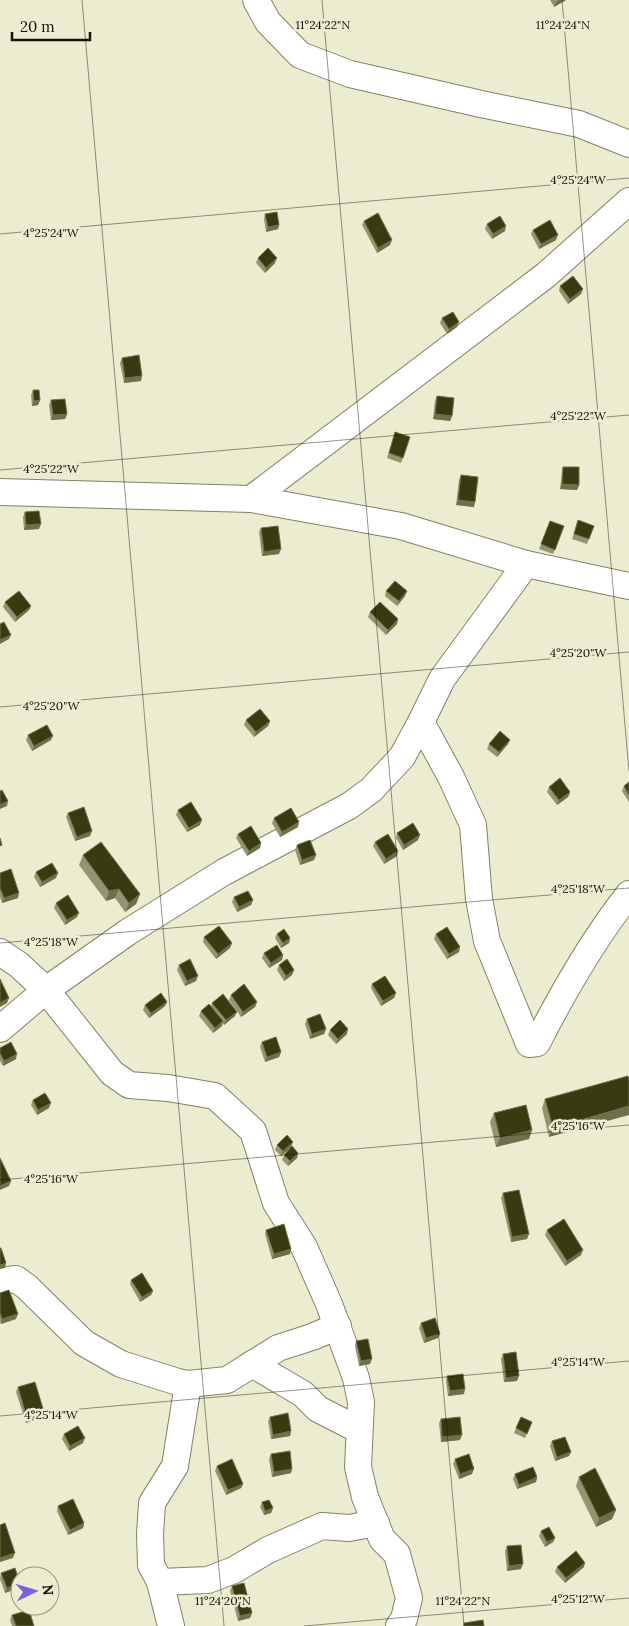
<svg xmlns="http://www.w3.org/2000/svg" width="629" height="1626" viewBox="0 0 629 1626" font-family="Lora,serif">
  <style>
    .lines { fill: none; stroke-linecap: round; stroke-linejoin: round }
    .street-casing { stroke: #818267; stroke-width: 28 }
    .street { stroke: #fff; stroke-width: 26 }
    .wall { fill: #939471 }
    .shaded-wall { fill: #6f704b }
    .building { fill: #3a3a12; stroke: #6f704b }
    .ticks { fill: none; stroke: #131309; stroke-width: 1; stroke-opacity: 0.45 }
    .ticks-label { font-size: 12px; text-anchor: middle; fill: #131309; stroke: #ecedd0; stroke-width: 5; stroke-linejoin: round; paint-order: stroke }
  </style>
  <rect width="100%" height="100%" fill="#ecedd0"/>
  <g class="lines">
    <defs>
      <g id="street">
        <polyline points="256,0 268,22 300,55 350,74 481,104 579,124 629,144"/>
        <polyline points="0,492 251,499 401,526 526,564 629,586"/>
        <polyline points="251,499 546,275 629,201"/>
        <polyline points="421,722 442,679 526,564"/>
        <polyline points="0,952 19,965 46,990 112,1073 129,1085 168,1088 215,1096 253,1131 276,1203 304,1247 329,1304 356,1378 361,1402 358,1467 365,1497 382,1539 397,1554 409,1598 404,1619 399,1626"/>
        <path d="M 0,1029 L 46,990 L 128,932 L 224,872 L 349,806 L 371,790 L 402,757 L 421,722 L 451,777 L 473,825 L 479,899 L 487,941 L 529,1044 L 537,1043 C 562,994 595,937 629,894"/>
        <polyline points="0,1281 16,1279 27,1287 84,1343 121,1364 178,1382 188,1384 227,1380 278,1348 312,1337 338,1326"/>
        <polyline points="252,1364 303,1394 318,1409 359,1430"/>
        <polyline points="160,1582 208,1580 234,1570 268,1550 322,1526 349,1528 376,1523"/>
        <polyline points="171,1626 160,1582 151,1565 150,1534 152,1503 175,1466 188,1384"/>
      </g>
    </defs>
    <use href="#street" class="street-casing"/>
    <use href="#street" class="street"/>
  </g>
  <g class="wall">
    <polygon points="550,0 566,0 554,7"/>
    <polygon points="265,214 279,225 278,229 266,232 264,219"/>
    <polygon points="364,221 390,245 377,253 362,225"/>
    <polygon points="487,224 505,231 492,239 485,229"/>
    <polygon points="533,230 556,240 539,249 531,234"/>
    <polygon points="258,258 275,263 265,273 256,263"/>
    <polygon points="560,286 581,294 568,304 559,291"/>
    <polygon points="442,318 457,327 447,334 440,323"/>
    <polygon points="122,358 141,381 124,383 120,363"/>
    <polygon points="33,390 40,400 38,405 32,406 31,395"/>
    <polygon points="437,396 452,416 450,421 433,419 435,401"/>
    <polygon points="51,400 67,414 65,419 51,420 49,405"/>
    <polygon points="395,432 410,437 401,463 387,458"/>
    <polygon points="563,467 579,485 577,490 560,489 562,471"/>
    <polygon points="461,475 474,507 456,505 459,480"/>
    <polygon points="25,512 39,529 24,530 23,517"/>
    <polygon points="578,520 594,526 587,544 572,539"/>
    <polygon points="550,521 564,526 553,554 539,549"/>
    <polygon points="261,528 279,554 262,556 259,532"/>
    <polygon points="386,591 407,591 405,596 397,606 385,596"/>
    <polygon points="5,602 31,606 29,610 15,622 3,607"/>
    <polygon points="370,612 398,619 397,624 386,635 368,617"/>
    <polygon points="246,720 270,721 268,726 254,737 244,725"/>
    <polygon points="28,735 51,740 32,751 26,740"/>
    <polygon points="489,744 508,744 497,757 487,749"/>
    <polygon points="629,782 629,802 622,791 624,786"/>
    <polygon points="549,787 570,792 568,797 557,805 547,792"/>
    <polygon points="178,810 200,825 187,832 176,815"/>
    <polygon points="68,813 90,836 75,841 66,817"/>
    <polygon points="274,818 298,827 280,837 272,823"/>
    <polygon points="397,833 418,840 403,850 396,838"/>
    <polygon points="238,834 261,843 260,848 247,856 236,838"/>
    <polygon points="375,842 397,856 384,864 373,846"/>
    <polygon points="297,845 316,855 314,860 300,865 295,850"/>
    <polygon points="83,855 140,894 136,904 125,912 115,898 106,901 79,865"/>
    <polygon points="36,872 56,878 40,887 34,877"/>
    <polygon points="0,873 18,898 2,903 0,897"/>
    <polygon points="234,897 253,900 251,905 237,912 232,902"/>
    <polygon points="56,903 77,917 65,925 54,908"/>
    <polygon points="277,934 290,938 289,943 281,948 275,938"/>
    <polygon points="436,934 459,952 447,959 434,939"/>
    <polygon points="204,937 232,943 230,948 216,959 203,942"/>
    <polygon points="264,953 283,955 282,960 269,968 262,958"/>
    <polygon points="179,965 196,981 185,986 177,970"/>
    <polygon points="279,965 294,970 292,975 284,981 277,970"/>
    <polygon points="372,984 396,993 394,998 381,1006 371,988"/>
    <polygon points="231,995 257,1002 255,1007 241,1017 229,1000"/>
    <polygon points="167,1002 165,1006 149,1018 143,1010 145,1005"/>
    <polygon points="212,1003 235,1016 224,1025 222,1023 222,1026 213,1033 199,1016 201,1011 211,1006"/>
    <polygon points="307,1019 326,1029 324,1034 310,1039 305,1024"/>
    <polygon points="330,1030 347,1034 336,1044 328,1035"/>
    <polygon points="262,1042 281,1052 279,1057 265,1062 260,1047"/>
    <polygon points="0,1048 16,1059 3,1066 0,1061"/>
    <polygon points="629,1080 549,1137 542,1108 545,1099"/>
    <polygon points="33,1100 49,1108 37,1115 31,1105"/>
    <polygon points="494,1113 532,1130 529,1139 496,1147 490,1122"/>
    <polygon points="277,1145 291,1147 298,1153 297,1158 288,1166 282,1160 284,1155 291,1147 281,1156 275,1150"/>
    <polygon points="503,1193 527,1239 511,1242 501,1198"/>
    <polygon points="266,1230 291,1249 290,1254 272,1259 265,1234"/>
    <polygon points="547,1230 581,1255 565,1266 545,1235"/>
    <polygon points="131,1280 153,1291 151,1295 140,1302 130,1284"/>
    <polygon points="0,1293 16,1319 1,1324 0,1322"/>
    <polygon points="421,1323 440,1334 438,1338 424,1343 419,1328"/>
    <polygon points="356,1341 370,1364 359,1366 355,1346"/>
    <polygon points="503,1354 517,1381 504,1382 501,1359"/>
    <polygon points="447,1376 464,1394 448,1396 446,1381"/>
    <polygon points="18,1387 42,1417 26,1423 16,1392"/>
    <polygon points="270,1417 291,1431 290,1436 271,1439 268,1421"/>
    <polygon points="441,1419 460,1440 441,1442 439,1423"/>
    <polygon points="532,1422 525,1438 514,1433 516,1428"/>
    <polygon points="64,1434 83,1443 69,1451 62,1439"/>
    <polygon points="552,1441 571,1452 569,1456 555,1461 550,1446"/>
    <polygon points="271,1454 292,1469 291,1473 272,1477 269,1459"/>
    <polygon points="455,1459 472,1474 459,1479 453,1464"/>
    <polygon points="217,1466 243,1484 241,1488 226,1495 215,1471"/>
    <polygon points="515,1474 537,1477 536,1482 517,1489 513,1479"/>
    <polygon points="579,1477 616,1510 612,1519 596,1527 576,1486"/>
    <polygon points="262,1502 273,1508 271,1513 264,1515 260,1507"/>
    <polygon points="58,1506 84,1523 83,1528 68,1535 57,1511"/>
    <polygon points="541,1531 555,1538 553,1542 545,1547 539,1536"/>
    <polygon points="507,1546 521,1569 507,1571 505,1551"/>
    <polygon points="557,1567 584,1567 565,1583 555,1572"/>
    <polygon points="1,1573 20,1582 18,1588 5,1593 0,1579"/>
    <polygon points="232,1586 252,1613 250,1618 238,1621 230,1591"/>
    <polygon points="12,1615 34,1626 12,1626 10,1620"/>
  </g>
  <g class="shaded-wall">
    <polygon points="559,0 566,0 554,7 556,2"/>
    <polygon points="279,225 278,229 266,232 268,227"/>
    <polygon points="506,226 505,231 492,239 493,234"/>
    <polygon points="558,235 556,240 539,249 541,244"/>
    <polygon points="392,240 390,245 377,253 378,248"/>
    <polygon points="277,258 275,263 265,273 266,268"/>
    <polygon points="583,289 581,294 568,304 570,299"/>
    <polygon points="459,322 457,327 447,334 449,329"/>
    <polygon points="142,376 141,381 124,383 125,378"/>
    <polygon points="40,400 38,405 32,406 34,401"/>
    <polygon points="67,414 65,419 51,420 53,415"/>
    <polygon points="435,414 452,416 450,421 433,419"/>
    <polygon points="562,484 579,485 577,490 560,489"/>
    <polygon points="458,500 475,502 474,507 456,505"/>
    <polygon points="41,524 39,529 24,530 26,525"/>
    <polygon points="281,549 279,554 262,556 264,552"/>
    <polygon points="407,591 405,596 397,606 399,601"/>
    <polygon points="31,606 29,610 15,622 17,617"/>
    <polygon points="398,619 397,624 386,635 388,630"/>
    <polygon points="11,635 9,639 0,644 0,640"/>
    <polygon points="270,721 268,726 254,737 256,732"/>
    <polygon points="53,736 51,740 32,751 34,746"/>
    <polygon points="510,740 508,744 497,757 499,752"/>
    <polygon points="570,792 568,797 557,805 559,800"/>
    <polygon points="8,801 7,806 0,809 0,805"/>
    <polygon points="202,820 200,825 187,832 189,828"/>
    <polygon points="299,822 298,827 280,837 282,832"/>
    <polygon points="92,831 90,836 75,841 77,837"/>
    <polygon points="420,835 418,840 403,850 404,845"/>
    <polygon points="261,843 260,848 247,856 249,851"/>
    <polygon points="398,851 397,856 384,864 386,859"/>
    <polygon points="316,855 314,860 300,865 302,860"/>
    <polygon points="58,873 56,878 40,887 42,882"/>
    <polygon points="119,889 115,898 106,901 109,891"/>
    <polygon points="19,893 18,898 2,903 4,898"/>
    <polygon points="140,894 136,904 125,912 129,903"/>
    <polygon points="253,900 251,905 237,912 239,907"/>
    <polygon points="79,913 77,917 65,925 67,920"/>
    <polygon points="290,938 289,943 281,948 283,943"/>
    <polygon points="232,943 230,948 216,959 218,954"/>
    <polygon points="460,947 459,952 447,959 449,954"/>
    <polygon points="283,955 282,960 269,968 271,963"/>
    <polygon points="294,970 292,975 284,981 286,976"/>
    <polygon points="198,976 196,981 185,986 187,981"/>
    <polygon points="396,993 394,998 381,1006 383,1001"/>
    <polygon points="9,998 7,1003 0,1007 0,1003"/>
    <polygon points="167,1002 165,1006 149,1018 151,1013"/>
    <polygon points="257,1002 255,1007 241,1017 243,1012"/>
    <polygon points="237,1012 235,1016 224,1025 226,1020"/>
    <polygon points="223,1021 222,1026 213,1033 215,1028"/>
    <polygon points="326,1029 324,1034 310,1039 312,1034"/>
    <polygon points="348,1029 347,1034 336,1044 338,1039"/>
    <polygon points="281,1052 279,1057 265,1062 267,1057"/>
    <polygon points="17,1054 16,1059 3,1066 4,1061"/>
    <polygon points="51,1103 49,1108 37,1115 38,1110"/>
    <polygon points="629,1106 629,1115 549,1137 553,1128"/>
    <polygon points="532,1130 529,1139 496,1147 500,1138"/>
    <polygon points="293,1142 291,1147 281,1156 283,1151"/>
    <polygon points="298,1153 297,1158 288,1166 290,1161"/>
    <polygon points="11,1181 9,1186 0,1190 0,1186"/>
    <polygon points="529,1234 527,1239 511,1242 512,1237"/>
    <polygon points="291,1249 290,1254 272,1259 274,1254"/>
    <polygon points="583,1250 581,1255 565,1266 567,1261"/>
    <polygon points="6,1263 5,1268 0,1269 0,1265"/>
    <polygon points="153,1291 151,1295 140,1302 142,1297"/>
    <polygon points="18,1314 16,1319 1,1324 2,1319"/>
    <polygon points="440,1334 438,1338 424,1343 426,1338"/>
    <polygon points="372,1359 370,1364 359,1366 361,1361"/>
    <polygon points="519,1376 517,1381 504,1382 506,1378"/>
    <polygon points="465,1389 464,1394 448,1396 450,1391"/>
    <polygon points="44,1412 42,1417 26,1423 27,1418"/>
    <polygon points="291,1431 290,1436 271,1439 273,1435"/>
    <polygon points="462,1435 460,1440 441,1442 442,1437"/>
    <polygon points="85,1438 83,1443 69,1451 70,1446"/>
    <polygon points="571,1452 569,1456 555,1461 557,1457"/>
    <polygon points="292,1469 291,1473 272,1477 274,1472"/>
    <polygon points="474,1469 472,1474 459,1479 460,1474"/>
    <polygon points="537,1477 536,1482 517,1489 519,1485"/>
    <polygon points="243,1484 241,1488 226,1495 228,1490"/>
    <polygon points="273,1508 271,1513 264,1515 265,1511"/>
    <polygon points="616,1510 612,1519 596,1527 599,1518"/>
    <polygon points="84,1523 83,1528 68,1535 70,1530"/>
    <polygon points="555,1538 553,1542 545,1547 547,1542"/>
    <polygon points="15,1553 13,1558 0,1562 0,1558"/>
    <polygon points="585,1563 584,1567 565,1583 566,1578"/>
    <polygon points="523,1564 521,1569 507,1571 509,1566"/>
    <polygon points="20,1583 18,1588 5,1593 7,1588"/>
    <polygon points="252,1613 250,1618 238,1621 240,1616"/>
  </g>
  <g class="building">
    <polygon points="277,212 279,225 268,227 265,214"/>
    <polygon points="378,213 392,240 378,248 364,221"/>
    <polygon points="500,216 506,226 493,234 487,224"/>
    <polygon points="550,220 558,235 541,244 533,230"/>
    <polygon points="268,248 277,258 266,268 258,258"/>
    <polygon points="573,276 583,289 570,299 560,286"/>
    <polygon points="453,312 459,322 449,329 442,318"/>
    <polygon points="139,355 142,376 125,378 122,358"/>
    <polygon points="33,390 39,390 40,400 34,401"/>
    <polygon points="437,396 454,398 452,416 435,414"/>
    <polygon points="65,399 67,414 53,415 51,400"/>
    <polygon points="395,432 410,437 403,458 389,453"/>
    <polygon points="563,467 579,467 579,485 562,484"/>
    <polygon points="461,475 478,477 475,502 458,500"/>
    <polygon points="39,511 41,524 26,525 25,512"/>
    <polygon points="578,520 594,526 589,539 574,534"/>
    <polygon points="550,521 564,526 555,550 541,544"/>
    <polygon points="278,526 281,549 264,552 261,528"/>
    <polygon points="395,581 407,591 399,601 386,591"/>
    <polygon points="19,591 31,606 17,617 5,602"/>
    <polygon points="380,602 398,619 388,630 370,612"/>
    <polygon points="4,622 11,635 0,640 0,624"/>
    <polygon points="260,709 270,721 256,732 246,720"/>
    <polygon points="47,725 53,736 34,746 28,735"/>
    <polygon points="500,731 510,740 499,752 489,744"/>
    <polygon points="560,778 570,792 559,800 549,787"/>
    <polygon points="629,782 629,795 624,786"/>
    <polygon points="2,790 8,801 0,805 0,791"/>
    <polygon points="191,802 202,820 189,828 178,810"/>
    <polygon points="84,807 92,831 77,837 68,813"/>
    <polygon points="291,808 299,822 282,832 274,818"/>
    <polygon points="413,823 420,835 404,845 397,833"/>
    <polygon points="251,826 261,843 249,851 238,834"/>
    <polygon points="388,834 398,851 386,859 375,842"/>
    <polygon points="0,838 2,845 0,846"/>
    <polygon points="310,840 316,855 302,860 297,845"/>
    <polygon points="101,842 140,894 129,903 119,889 109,891 83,855"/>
    <polygon points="52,863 58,873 42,882 36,872"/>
    <polygon points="11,869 19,893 4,898 0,888 0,873"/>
    <polygon points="248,891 253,900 239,907 234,897"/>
    <polygon points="68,895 79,913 67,920 56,903"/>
    <polygon points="219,926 232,943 218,954 204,937"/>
    <polygon points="447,927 460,947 449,954 436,934"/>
    <polygon points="284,929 290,938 283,943 277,934"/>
    <polygon points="277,945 283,955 271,963 264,953"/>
    <polygon points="190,959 198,976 187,981 179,965"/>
    <polygon points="287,959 294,970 286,976 279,965"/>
    <polygon points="385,976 396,993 383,1001 372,984"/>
    <polygon points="0,979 9,998 0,1003"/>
    <polygon points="244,984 257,1002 243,1012 231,995"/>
    <polygon points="161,993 167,1002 151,1013 145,1005"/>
    <polygon points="223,994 237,1012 226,1020 212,1003"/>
    <polygon points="209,1004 223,1021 215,1028 201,1011"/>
    <polygon points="320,1014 326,1029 312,1034 307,1019"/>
    <polygon points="340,1020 348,1029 338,1039 330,1030"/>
    <polygon points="276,1037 281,1052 267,1057 262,1042"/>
    <polygon points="11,1042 17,1054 4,1061 0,1053 0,1048"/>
    <polygon points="628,1076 629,1080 629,1106 553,1128 545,1099"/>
    <polygon points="45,1093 51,1103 38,1110 33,1100"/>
    <polygon points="526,1105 532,1130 500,1138 494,1113"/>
    <polygon points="287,1135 293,1142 283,1151 277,1145"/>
    <polygon points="292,1146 298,1153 290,1161 284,1155"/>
    <polygon points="0,1158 11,1181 0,1186"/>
    <polygon points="519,1190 529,1234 512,1237 503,1193"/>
    <polygon points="564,1219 583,1250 567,1261 547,1230"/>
    <polygon points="284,1224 291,1249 274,1254 266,1230"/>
    <polygon points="0,1248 1,1248 6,1263 0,1265"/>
    <polygon points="142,1273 153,1291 142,1297 131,1280"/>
    <polygon points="9,1290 18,1314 2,1319 0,1312 0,1293"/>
    <polygon points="435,1318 440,1334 426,1338 421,1323"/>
    <polygon points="368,1339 372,1359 361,1361 356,1341"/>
    <polygon points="516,1352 519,1376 506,1378 503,1354"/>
    <polygon points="463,1374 465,1389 450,1391 447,1376"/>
    <polygon points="35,1382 44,1412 27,1418 18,1387"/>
    <polygon points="288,1413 291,1431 273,1435 270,1417"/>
    <polygon points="460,1417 462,1435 442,1437 441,1419"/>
    <polygon points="521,1417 532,1422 527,1434 516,1428"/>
    <polygon points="78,1426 85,1438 70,1446 64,1434"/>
    <polygon points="565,1437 571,1452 557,1457 552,1441"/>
    <polygon points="290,1451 292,1469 274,1472 271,1454"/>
    <polygon points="469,1454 474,1469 460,1474 455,1459"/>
    <polygon points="232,1459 243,1484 228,1490 217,1466"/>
    <polygon points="533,1467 537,1477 519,1485 515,1474"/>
    <polygon points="595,1468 616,1510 599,1518 579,1477"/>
    <polygon points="73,1499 84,1523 70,1530 58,1506"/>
    <polygon points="269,1500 273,1508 265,1511 262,1502"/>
    <polygon points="5,1523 15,1553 0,1558 0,1525"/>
    <polygon points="549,1527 555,1538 547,1542 541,1531"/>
    <polygon points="521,1545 523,1564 509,1566 507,1546"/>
    <polygon points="576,1551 585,1563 566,1578 557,1567"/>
    <polygon points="15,1568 20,1583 7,1588 1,1573"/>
    <polygon points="244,1583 252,1613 240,1616 232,1586"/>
    <polygon points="29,1610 34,1626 16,1626 12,1615"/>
    <polygon points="483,1620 484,1626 464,1626 464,1623"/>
  </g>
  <path class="ticks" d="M 82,0 L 224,1626M 322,0 L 464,1626M 562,0 L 629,771M 0,234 L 629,178M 0,470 L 629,415M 0,707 L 629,652M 0,943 L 629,888M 0,1180 L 629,1125M 0,1416 L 629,1361M 304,1626 L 629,1598"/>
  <g class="ticks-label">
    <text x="323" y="29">11°24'22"N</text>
    <text x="563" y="29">11°24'24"N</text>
    <text x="578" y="184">4°25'24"W</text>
    <text x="51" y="237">4°25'24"W</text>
    <text x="578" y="420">4°25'22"W</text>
    <text x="51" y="473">4°25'22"W</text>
    <text x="578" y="657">4°25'20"W</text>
    <text x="51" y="710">4°25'20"W</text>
    <text x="578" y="893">4°25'18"W</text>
    <text x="51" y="946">4°25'18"W</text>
    <text x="578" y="1130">4°25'16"W</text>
    <text x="51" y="1183">4°25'16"W</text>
    <text x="578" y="1366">4°25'14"W</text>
    <text x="51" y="1419">4°25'14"W</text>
    <text x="578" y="1603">4°25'12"W</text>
    <text x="223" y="1605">11°24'20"N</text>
    <text x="463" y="1605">11°24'22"N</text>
  </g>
  <g transform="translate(35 1591) rotate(85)"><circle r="24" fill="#ecedd0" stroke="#959680"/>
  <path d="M0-4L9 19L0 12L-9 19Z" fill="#7b61db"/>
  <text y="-8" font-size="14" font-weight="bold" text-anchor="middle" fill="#131309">N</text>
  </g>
  <path d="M12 32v8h78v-8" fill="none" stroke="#131309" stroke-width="2.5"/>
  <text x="20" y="32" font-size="15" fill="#131309" stroke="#ecedd0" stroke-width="4" paint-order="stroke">20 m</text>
</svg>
